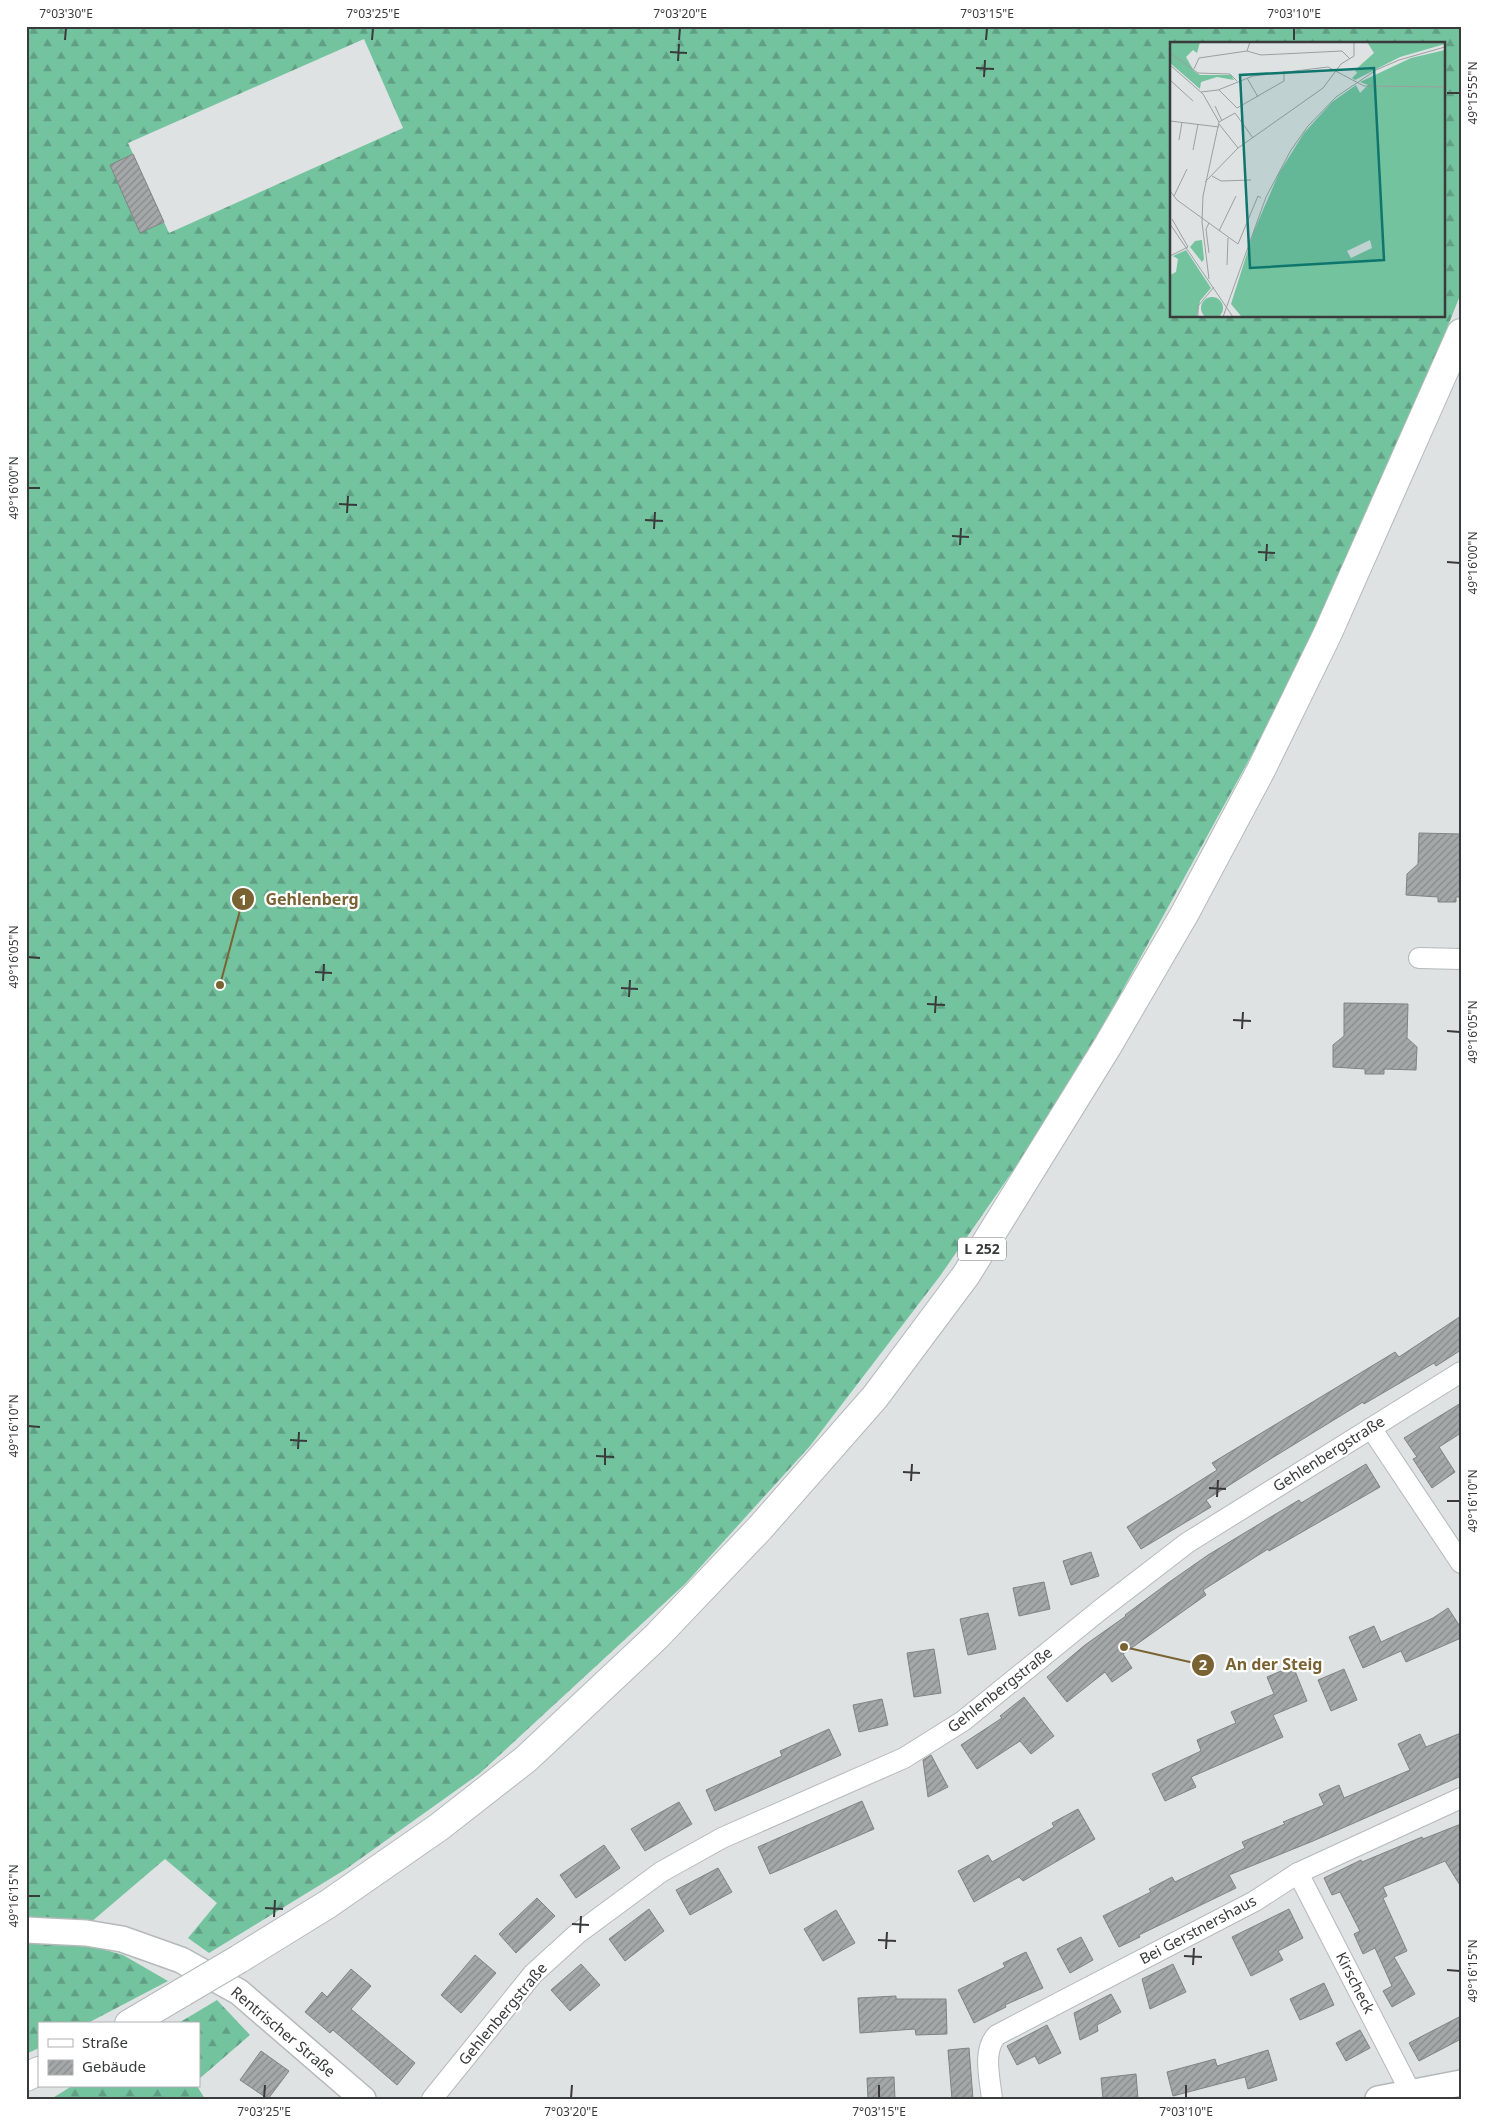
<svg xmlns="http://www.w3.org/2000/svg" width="1487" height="2125" viewBox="0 0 1487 2125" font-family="'Noto Sans',sans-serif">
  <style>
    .forest { fill: url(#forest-firs); fill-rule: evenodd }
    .building { fill: url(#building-hatch); stroke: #7f8382 }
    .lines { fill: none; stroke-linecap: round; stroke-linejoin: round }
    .minor-casing { stroke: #b5b9ba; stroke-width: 22 }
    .tertiary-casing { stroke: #b5b9ba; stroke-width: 28 }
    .trunk-casing { stroke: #b5b9ba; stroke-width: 30 }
    .minor { stroke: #fff; stroke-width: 20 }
    .tertiary { stroke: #fff; stroke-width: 25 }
    .trunk { stroke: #fff; stroke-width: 28 }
    .trunk-bridge-casing { stroke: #b5b9ba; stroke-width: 30; stroke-linecap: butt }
    .trunk-bridge { stroke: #fff; stroke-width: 28 }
    .ticks { fill: none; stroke: #393a3b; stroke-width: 2 }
    .labels { text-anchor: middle; stroke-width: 4.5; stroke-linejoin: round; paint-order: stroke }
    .shield { fill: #fff; stroke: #747576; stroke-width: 1 }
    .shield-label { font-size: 14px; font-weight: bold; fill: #393a3b }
    .street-label { font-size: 15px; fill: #393a3b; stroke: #fff }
    .inset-road { fill: none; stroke: #9c9fa0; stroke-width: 1 }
    .view { fill: #0f766e; fill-opacity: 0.15; stroke: #0f766e; stroke-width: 2.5 }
    .inset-edge { fill: none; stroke: #393a3b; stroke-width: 2.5 }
    .leader { fill: none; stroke: #7a6333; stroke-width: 2 }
    .callout-dot { fill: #7a6333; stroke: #fff; stroke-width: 2 }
    .mark-label { font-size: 15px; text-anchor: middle; font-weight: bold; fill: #fff }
    .callout-label { font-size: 16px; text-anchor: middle; font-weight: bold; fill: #7a6333; stroke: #fff; stroke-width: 4.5; stroke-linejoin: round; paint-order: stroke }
    .neatline { fill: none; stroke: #393a3b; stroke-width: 2 }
    .ticks-label { font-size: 12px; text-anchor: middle; fill: #393a3b }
  </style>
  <defs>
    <pattern id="forest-firs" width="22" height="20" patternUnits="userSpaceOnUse" patternTransform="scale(1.25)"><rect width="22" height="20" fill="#74c39f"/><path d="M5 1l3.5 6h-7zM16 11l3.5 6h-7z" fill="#609f83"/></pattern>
    <pattern id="building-hatch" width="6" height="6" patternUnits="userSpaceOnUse" patternTransform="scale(1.25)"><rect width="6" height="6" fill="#a4a8a8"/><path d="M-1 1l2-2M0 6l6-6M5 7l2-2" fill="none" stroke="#878a8a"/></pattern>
  </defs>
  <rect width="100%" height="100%" fill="#dee2e3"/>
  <g class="forest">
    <path d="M 26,26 L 1461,26 L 1461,293 L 1420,396 L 1318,623 L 1272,718 L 1105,1022 L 1019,1162 L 940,1276 L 810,1446 L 685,1584 L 479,1774 L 346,1869 L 209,1953 L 188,1938 L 217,1903 L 165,1859 L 70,1940 L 123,1955 L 168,1981 L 86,2024 L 39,2024 L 39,2048 L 26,2054 ZM 364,39 L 403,128 L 169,233 L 164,222 L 140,233 L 110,165 L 133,154 L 128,143 ZM 1171,44 L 1443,44 L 1443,316 L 1171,316 Z"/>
    <polygon points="217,2000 250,2035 199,2079 199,2024 177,2024"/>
    <polygon points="72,2086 197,2086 205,2099 51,2099"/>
  </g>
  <g class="building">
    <polygon points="133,154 164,222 140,233 110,165"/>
    <polygon points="1419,833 1461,834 1461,897 1456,897 1456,902 1438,902 1438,897 1406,895 1407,874 1418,864"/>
    <polygon points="1344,1003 1408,1004 1407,1038 1417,1047 1416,1070 1384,1069 1384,1074 1365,1074 1365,1069 1333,1067 1333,1045 1344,1036"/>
    <polygon points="1461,1316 1461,1350 1436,1366 1434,1363 1364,1404 1363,1402 1272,1458 1206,1500 1211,1507 1141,1549 1127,1527 1217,1470 1212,1463 1395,1352 1399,1357"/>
    <polygon points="1461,1403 1461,1433 1439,1447 1455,1472 1432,1488 1413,1459 1417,1457 1404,1438"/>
    <polygon points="1366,1464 1380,1487 1269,1551 1268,1549 1203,1590 1206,1595 1123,1654 1132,1668 1112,1682 1105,1672 1067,1702 1047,1677 1085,1645 1126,1616 1125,1615 1168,1583 1208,1555 1299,1500 1301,1503"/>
    <polygon points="1091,1552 1099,1576 1071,1585 1063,1561"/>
    <polygon points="1044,1582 1050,1609 1019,1616 1013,1588"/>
    <polygon points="1448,1608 1461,1628 1461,1638 1406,1662 1401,1651 1363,1668 1349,1637 1374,1626 1381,1642 1433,1618"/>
    <polygon points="988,1613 996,1649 968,1655 960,1619"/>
    <polygon points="934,1649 941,1693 914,1697 907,1653"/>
    <polygon points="1293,1666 1307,1701 1273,1715 1283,1737 1191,1777 1196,1787 1165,1801 1152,1774 1201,1751 1197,1740 1236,1723 1231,1712 1274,1694 1267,1677"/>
    <polygon points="1344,1669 1357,1700 1331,1711 1318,1680"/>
    <polygon points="1024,1697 1054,1736 1031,1754 1020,1741 977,1769 961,1745 1002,1718 1000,1716"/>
    <polygon points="882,1699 888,1725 859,1732 853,1705"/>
    <polygon points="829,1729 841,1755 715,1811 706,1790 782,1756 780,1751"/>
    <polygon points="1461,1733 1461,1776 1313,1841 1229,1875 1236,1888 1139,1935 1140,1937 1119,1947 1103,1916 1151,1892 1149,1889 1172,1877 1175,1882 1245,1848 1242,1842 1285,1824 1283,1822 1324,1805 1319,1794 1339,1785 1344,1798 1410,1770 1398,1744 1420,1734 1426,1747"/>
    <polygon points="931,1755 948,1787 928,1797 923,1760"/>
    <polygon points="862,1801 874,1829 770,1874 758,1847"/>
    <polygon points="679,1802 692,1824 645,1851 631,1829"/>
    <polygon points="1078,1809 1095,1839 1023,1881 1019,1877 974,1902 958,1871 988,1855 992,1862 1054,1827 1052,1823"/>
    <polygon points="1461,1824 1461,1887 1445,1861 1383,1887 1387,1896 1383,1898 1407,1951 1394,1957 1415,1994 1392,2007 1383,1991 1392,1986 1375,1948 1363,1954 1354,1934 1360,1931 1340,1892 1332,1895 1324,1878 1361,1860 1362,1862 1422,1837 1423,1839"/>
    <polygon points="604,1845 620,1868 576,1898 560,1875"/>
    <polygon points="718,1868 732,1892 690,1915 676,1890"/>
    <polygon points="537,1898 555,1916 516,1953 499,1934"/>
    <polygon points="649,1909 664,1931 625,1961 609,1939"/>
    <polygon points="1289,1909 1303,1938 1278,1951 1283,1960 1251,1976 1232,1937"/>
    <polygon points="836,1910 855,1943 823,1961 804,1929"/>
    <polygon points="1081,1937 1093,1960 1070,1973 1057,1949"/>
    <polygon points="1026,1952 1043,1988 1005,2005 1006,2007 974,2023 958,1990 1005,1967 1003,1963"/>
    <polygon points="475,1955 496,1973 461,2013 441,1995"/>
    <polygon points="581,1964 600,1985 570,2011 551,1990"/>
    <polygon points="1173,1964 1186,1992 1150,2009 1142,1979"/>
    <polygon points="351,1969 371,1986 351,2009 415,2063 397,2085 333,2030 330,2033 305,2012 322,1992 327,1997"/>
    <polygon points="1324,1983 1334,2005 1300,2020 1290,1999"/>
    <polygon points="1111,1994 1121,2012 1097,2025 1098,2031 1080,2040 1074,2013"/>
    <polygon points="896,1996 896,1999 946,1999 947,2034 916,2035 915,2029 860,2033 858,1998"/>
    <polygon points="1461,2016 1461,2039 1419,2061 1409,2043"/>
    <polygon points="1047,2025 1061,2053 1039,2064 1035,2056 1017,2065 1007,2046"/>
    <polygon points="1360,2030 1370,2048 1346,2061 1336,2043"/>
    <polygon points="969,2048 973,2099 952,2099 948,2050"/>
    <polygon points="1268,2050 1277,2080 1248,2089 1245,2077 1173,2096 1167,2072 1215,2059 1217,2066"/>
    <polygon points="261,2051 289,2071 268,2099 240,2080"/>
    <polygon points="1136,2074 1138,2099 1103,2099 1101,2078"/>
    <polygon points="894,2077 895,2099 868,2099 867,2078"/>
  </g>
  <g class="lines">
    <defs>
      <g id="minor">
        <polyline points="1419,958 1461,959"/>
        <polyline points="1371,1428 1461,1563"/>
        <polyline points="1298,1873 1411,2093"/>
        <polyline points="432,2099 533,1974 577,1934 661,1872 722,1838 904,1758 963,1721 1100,1610 1187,1543 1461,1372"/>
        <path d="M 992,2099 C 990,2079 982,2050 997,2035 L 1255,1901 L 1298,1873 L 1461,1798"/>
      </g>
      <g id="tertiary">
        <polyline points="26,1930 86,1933 122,1939 181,1960 239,1992 363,2099"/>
        <polyline points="1378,2099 1461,2083"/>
      </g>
      <g id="trunk">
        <polyline points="239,1959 328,1904 439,1827 526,1759 657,1636 760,1528 875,1397 966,1275 1107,1047 1185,913 1261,770 1327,635 1461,333"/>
        <polyline points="129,2024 183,1992"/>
        <polyline points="26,2077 39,2071"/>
      </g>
    </defs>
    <use href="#minor" class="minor-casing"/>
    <use href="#tertiary" class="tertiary-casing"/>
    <use href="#trunk" class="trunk-casing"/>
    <use href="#minor" class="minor"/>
    <use href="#tertiary" class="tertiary"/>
    <use href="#trunk" class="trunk"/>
    <defs>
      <polyline id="trunk-bridge" points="183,1992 239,1959"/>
    </defs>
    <use href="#trunk-bridge" class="trunk-bridge-casing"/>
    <use href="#trunk-bridge" class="trunk-bridge"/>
  </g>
  <path class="ticks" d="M 65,40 L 66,28M 372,40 L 373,28M 679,40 L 680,28M 986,40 L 987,28M 1294,40 L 1294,28M 670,52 L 687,53M 678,61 L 679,44M 976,68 L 994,69M 984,77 L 985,60M 1447,93 L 1460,93M 28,488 L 40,488M 339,504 L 357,505M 347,513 L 348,496M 645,520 L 663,521M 654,529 L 655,512M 952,536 L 969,537M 960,545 L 961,528M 1258,552 L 1275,553M 1266,561 L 1267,544M 1447,562 L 1460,563M 28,957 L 40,958M 315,972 L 332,973M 323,981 L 324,964M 621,988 L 638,989M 629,997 L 630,980M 927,1004 L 945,1005M 935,1013 L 936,996M 1233,1020 L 1251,1021M 1242,1029 L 1243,1012M 1447,1031 L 1460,1032M 28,1426 L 40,1427M 290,1440 L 307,1441M 298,1449 L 299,1432M 596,1456 L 614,1457M 605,1465 L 605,1448M 903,1472 L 920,1473M 911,1481 L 912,1464M 1209,1488 L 1226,1489M 1217,1497 L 1218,1480M 1447,1501 L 1460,1501M 28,1896 L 40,1896M 265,1908 L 283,1909M 274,1917 L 275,1900M 572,1924 L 589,1925M 580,1933 L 581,1916M 878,1940 L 896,1941M 886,1949 L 887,1932M 1184,1956 L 1202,1957M 1193,1965 L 1194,1948M 1447,1970 L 1460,1971M 264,2098 L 265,2085M 571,2098 L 572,2085M 879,2098 L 879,2085M 1186,2098 L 1186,2085"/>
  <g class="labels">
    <rect class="shield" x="958" y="1237.5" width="48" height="23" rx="4"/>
    <g class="shield-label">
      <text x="982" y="1254">L 252</text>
    </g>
    <g class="street-label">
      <text transform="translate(1329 1454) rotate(-32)" y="5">Gehlenbergstraße</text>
      <text transform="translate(1000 1690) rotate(-38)" y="5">Gehlenbergstraße</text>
      <text transform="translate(1198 1930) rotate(-28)" y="5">Bei Gerstnershaus</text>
      <text transform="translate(1355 1983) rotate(63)" y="5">Kirscheck</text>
      <text transform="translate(503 2014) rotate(-50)" y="5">Gehlenbergstraße</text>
      <text transform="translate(283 2032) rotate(40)" y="5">Rentrischer Straße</text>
    </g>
  </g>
  <g transform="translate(1170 42)">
    <rect width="275" height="275" fill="#dee2e3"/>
    <path d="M 0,0 L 30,0 L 27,11 L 23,8 L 16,15 L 24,29 L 30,33 L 61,33 L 64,38 L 47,35 L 31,40 L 30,47 L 0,21 ZM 197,0 L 275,0 L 275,2 L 230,15 L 185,38 L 182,36 L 187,31 L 185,28 L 204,11 ZM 275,8 L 275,275 L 71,274 L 61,262 L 84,189 L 109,131 L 134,91 L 162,60 L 186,43 L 190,51 L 198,43 L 190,40 L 241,16 ZM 200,198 L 202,206 L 181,216 L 177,209 ZM 32,198 L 34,217 L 32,220 L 20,205 L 25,199 ZM 16,208 L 41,246 L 30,259 L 27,275 L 0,275 L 0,233 L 6,230 L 8,217 L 3,214 ZM31 266a11 11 0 1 1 22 0a11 11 0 1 1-22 0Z" fill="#74c39f" fill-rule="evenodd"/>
    <path class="inset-road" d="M 77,9 L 91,13 L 172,9 L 180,17M 0,11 L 28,31 L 60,32 L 67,39M 0,23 L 33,52 L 49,80 L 33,154 L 32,180 L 39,237M 24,27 L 29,16 L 77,9 L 80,0M 77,36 L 88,55M 0,38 L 23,59M 49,48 L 67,66 L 114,39 L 114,29M 31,50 L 48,48 L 83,34 L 158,25 L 194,44 L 275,45M 45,64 L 52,79M 0,79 L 49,85M 49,80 L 65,71 L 83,96M 49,82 L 68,106M 9,98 L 12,80M 23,108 L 28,82M 42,134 L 51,139 L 81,138M 35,140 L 68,106 L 153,46 L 171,22 L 184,14 L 184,0M 0,149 L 7,158 L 68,202 L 88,154 L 91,156M 4,154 L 17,127M 2,177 L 18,205M 0,182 L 63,275M 49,189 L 66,154M 39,211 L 36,187 L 39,181M 0,214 L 18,205M 57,223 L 58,196M 28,275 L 28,264 L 44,245M 53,275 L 96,155 L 121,108 L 138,84 L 166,55 L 206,28 L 229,18 L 275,5"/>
    <path class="view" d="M 204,26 L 214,218 L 80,226 L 70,33 Z"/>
    <rect width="275" height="275" class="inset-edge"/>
  </g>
  <path class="leader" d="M220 985L243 899M1124 1647L1203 1665"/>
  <g class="callout-dot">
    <circle cx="220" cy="985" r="5"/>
    <circle cx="1124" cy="1647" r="5"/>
    <circle cx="243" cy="899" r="12"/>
    <circle cx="1203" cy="1665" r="12"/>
  </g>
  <g class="mark-label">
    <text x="243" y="905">1</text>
    <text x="1203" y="1670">2</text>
  </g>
  <g class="callout-label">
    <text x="312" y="905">Gehlenberg</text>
    <text x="1274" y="1670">An der Steig</text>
  </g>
  <rect width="1487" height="2125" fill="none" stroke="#ffffff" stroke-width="55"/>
  <rect x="38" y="2022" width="162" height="65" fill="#ffffff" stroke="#b0b0b1"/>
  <rect x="48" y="2039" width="25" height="8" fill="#ffffff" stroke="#b0b0b1"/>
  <text x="82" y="2048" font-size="15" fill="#393a3b">Straße</text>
  <rect x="48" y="2060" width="25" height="15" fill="url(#building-hatch)" stroke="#b0b0b1"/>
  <text x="82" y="2072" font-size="15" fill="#393a3b">Gebäude</text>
  <rect x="28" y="28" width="1432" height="2070" class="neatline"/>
  <g class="ticks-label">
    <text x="66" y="18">7°03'30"E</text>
    <text x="373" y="18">7°03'25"E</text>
    <text x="680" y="18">7°03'20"E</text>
    <text x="987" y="18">7°03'15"E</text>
    <text x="1294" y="18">7°03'10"E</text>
    <text transform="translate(1473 93) rotate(-90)" y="4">49°15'55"N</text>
    <text transform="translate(14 488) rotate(-90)" y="4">49°16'00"N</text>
    <text transform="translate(1473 563) rotate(-90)" y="4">49°16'00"N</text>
    <text transform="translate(14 957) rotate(-90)" y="4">49°16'05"N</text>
    <text transform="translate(1473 1032) rotate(-90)" y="4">49°16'05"N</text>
    <text transform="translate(14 1426) rotate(-90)" y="4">49°16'10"N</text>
    <text transform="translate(1473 1501) rotate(-90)" y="4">49°16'10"N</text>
    <text transform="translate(14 1896) rotate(-90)" y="4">49°16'15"N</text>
    <text transform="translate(1473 1971) rotate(-90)" y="4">49°16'15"N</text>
    <text x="264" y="2116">7°03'25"E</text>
    <text x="571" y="2116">7°03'20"E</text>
    <text x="879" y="2116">7°03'15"E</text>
    <text x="1186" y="2116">7°03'10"E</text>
  </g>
</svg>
